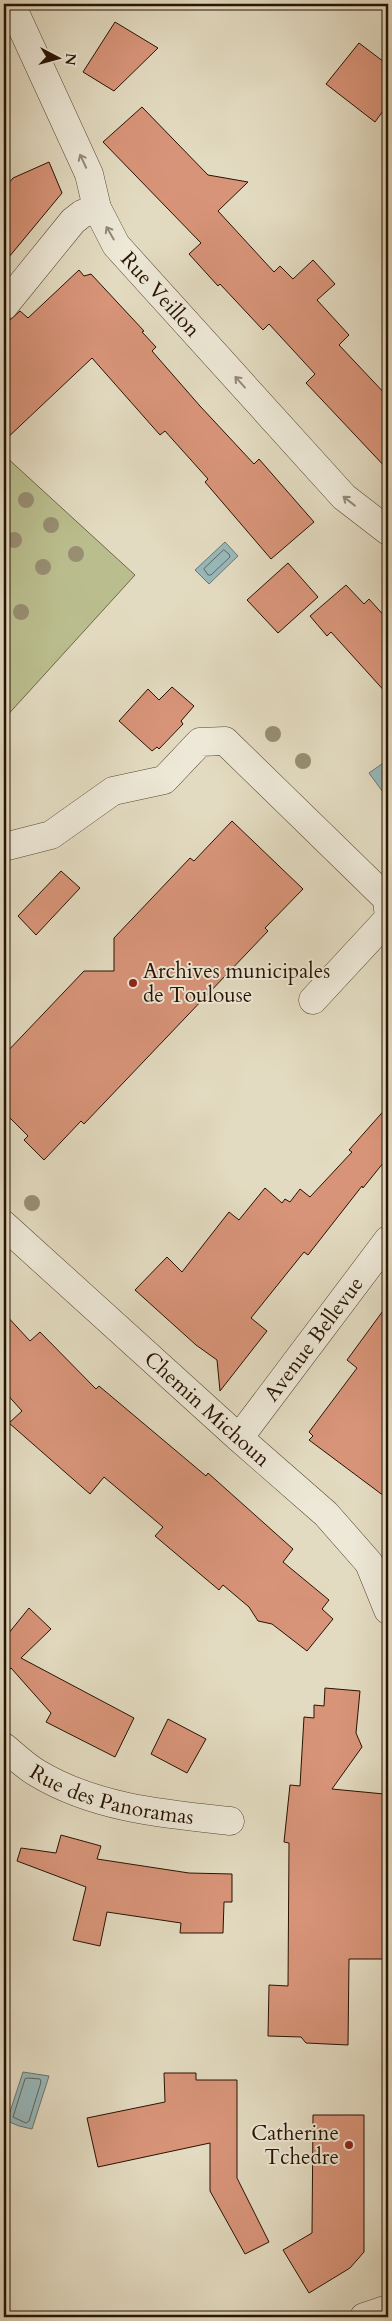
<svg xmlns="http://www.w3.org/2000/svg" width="392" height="2321" viewBox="0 0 392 2321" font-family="Cardo,serif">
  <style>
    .green { fill: #babe8e; stroke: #706848 }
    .water { fill: #98b9bc; stroke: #6b7771 }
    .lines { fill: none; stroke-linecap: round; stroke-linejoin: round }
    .shore { stroke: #60665e; stroke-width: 1 }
    .building { fill: #d89479; stroke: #271301 }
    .minor-casing { stroke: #564531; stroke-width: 29 }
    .minor { stroke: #ede8d7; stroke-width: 28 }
    .tree { fill: #988e72 }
    .oneway { stroke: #948877 }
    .poi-dot { fill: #8f2418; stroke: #ede8d7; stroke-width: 2 }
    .labels { text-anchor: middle; stroke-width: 4; stroke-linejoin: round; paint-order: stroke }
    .street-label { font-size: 21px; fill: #271301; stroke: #ede8d7 }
    .poi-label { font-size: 21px; fill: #271301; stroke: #ede8d7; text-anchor: start }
  </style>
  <rect width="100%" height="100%" fill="#e3dbc1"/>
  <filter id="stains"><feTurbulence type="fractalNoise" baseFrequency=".004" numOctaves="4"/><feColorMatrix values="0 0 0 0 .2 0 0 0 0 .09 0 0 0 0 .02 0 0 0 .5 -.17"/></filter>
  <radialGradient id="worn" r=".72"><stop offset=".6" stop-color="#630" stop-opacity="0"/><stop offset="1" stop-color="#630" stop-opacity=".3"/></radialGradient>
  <polygon class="green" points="4,455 135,575 4,719"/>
  <g class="water">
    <polygon points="225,542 238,556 209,584 195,570"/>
    <polygon points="386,761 388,764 388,799 369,773"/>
    <polygon points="23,2072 49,2076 32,2129 19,2126 7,2121"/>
  </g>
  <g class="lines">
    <g class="shore">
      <polygon points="224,550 229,554 230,557 211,575 208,575 204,569"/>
      <polygon points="28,2078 40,2079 41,2082 29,2121 26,2123 13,2117 25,2079"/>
    </g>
  </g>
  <g class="building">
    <polygon points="115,22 158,48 114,91 83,72"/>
    <polygon points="359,43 388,65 388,104 375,122 326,84"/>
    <polygon points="142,107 208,175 248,182 218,211 274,272 280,266 293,279 313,260 335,284 317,300 349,335 339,345 388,397 388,470 306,383 315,374 269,324 263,330 220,284 218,286 189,254 201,243 103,142"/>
    <polygon points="49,162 62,193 4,263 4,189 13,178"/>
    <polygon points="79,270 84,276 91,274 144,331 142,332 156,347 152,351 200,406 254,464 259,459 314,522 271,559 205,482 208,479 165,431 160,435 92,358 4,441 4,321 10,320 20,311 28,318"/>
    <polygon points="288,563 318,597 278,633 247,600"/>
    <polygon points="346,585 364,604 369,599 388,620 388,695 331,632 327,636 310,616"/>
    <polygon points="172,687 194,706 181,721 183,724 159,749 157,747 152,751 119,721 148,689 159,700"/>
    <polygon points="232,821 303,889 265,928 268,931 84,1124 81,1121 44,1160 24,1140 28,1136 4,1112 4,1055 84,971 114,971 114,938 190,858 194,861"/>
    <polygon points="61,871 80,888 36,935 18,916"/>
    <polygon points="388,1106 388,1157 363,1188 362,1186 308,1255 304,1252 251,1318 267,1331 220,1391 217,1360 196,1345 135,1290 167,1257 182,1272 229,1212 239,1220 265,1188 282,1203 285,1199 290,1202 300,1189 310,1197 352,1152 349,1150"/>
    <polygon points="388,1304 388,1499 309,1440 313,1436 309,1432 357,1368 347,1360"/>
    <polygon points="4,1313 30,1341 40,1332 96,1389 99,1386 206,1476 208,1473 293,1549 283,1562 329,1600 322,1609 333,1619 307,1651 272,1624 258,1621 249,1607 223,1585 219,1590 155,1536 163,1527 104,1477 90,1494 9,1423 22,1411 4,1391"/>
    <polygon points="29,1608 51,1629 21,1658 134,1718 115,1757 46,1722 51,1713 11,1668 4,1675 4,1639"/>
    <polygon points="325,1688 360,1691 356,1733 362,1747 332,1789 384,1794 384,1870 388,1870 388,1959 349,1959 348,2045 306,2043 301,2037 268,2036 269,1985 288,1986 289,1843 284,1842 290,1785 300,1786 304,1717 314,1718 314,1705 324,1706"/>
    <polygon points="168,1719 206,1739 187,1773 151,1754"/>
    <polygon points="61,1835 101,1846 97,1859 189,1873 232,1874 232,1902 224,1902 223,1933 180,1933 181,1923 107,1912 100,1946 73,1940 86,1887 17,1861 21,1848 56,1853"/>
    <polygon points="164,2073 196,2073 196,2080 237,2080 237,2178 269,2242 245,2254 210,2191 210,2143 98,2167 87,2118 165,2102"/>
    <polygon points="313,2115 364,2115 364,2252 350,2268 309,2293 283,2250 312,2233"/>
  </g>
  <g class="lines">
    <defs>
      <g id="minor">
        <path id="s1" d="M 11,4 L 89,174 L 97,208 L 116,245 L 344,497 L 388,531"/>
        <polyline points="4,306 73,221 82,214 97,208"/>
        <polyline points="4,847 51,835 113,791 164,780 200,742 225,741 387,899 388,909"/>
        <polyline points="313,1000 388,919"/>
        <path id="s2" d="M 4,1225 L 239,1438 L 326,1514 L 369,1563 L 388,1610"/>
        <path id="s3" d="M 239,1438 L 388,1240"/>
        <path id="s4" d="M 4,1747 C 15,1756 25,1766 37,1773 C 95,1808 164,1814 230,1821"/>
        <polyline points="364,2317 388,2309"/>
      </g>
    </defs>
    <use href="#minor" class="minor-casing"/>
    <use href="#minor" class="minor"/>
  </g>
  <g class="tree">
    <circle cx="26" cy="500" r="8"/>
    <circle cx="51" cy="525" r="8"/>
    <circle cx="14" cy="540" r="8"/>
    <circle cx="76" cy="554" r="8"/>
    <circle cx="43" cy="567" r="8"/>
    <circle cx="21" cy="612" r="8"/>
    <circle cx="273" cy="734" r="8"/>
    <circle cx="303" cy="761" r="8"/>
    <circle cx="32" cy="1203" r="8"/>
  </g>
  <defs><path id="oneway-shaft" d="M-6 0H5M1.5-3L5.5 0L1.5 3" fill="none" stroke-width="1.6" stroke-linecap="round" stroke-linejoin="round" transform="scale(1.25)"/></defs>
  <g class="oneway">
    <use href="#oneway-shaft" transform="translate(83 161) rotate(-115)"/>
    <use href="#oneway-shaft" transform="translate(110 233) rotate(-120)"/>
    <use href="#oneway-shaft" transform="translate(240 382) rotate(-132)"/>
    <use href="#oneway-shaft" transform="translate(349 501) rotate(-142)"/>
  </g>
  <g class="poi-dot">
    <circle cx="133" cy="983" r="5"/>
    <circle cx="349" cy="2145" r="5"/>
  </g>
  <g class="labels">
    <g class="street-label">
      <text dy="7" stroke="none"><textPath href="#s1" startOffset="330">Rue Veillon</textPath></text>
      <text dy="7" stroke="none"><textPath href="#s3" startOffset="124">Avenue Bellevue</textPath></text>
      <text dy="7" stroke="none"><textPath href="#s2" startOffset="274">Chemin Michoun</textPath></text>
      <text dy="7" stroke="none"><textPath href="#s4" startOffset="121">Rue des Panoramas</textPath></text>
    </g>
    <g class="poi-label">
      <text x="143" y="978">Archives municipales<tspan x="143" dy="24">de Toulouse</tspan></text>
      <text x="339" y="2140" text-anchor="end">Catherine<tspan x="339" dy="24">Tchedre</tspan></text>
    </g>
  </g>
  <rect width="392" height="2321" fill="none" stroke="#e3dbc1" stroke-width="20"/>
  <rect x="5" y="5" width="382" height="2311" fill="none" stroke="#271301" stroke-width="2.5"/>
  <rect x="10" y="10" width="372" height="2301" fill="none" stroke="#271301"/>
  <g transform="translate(58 58) rotate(96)" stroke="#ede8d7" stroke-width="4" paint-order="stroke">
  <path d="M0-4L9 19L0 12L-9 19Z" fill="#271301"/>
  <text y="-8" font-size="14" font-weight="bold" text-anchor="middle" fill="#271301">N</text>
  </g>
  <rect width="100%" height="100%" filter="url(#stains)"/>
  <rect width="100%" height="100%" fill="url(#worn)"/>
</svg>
